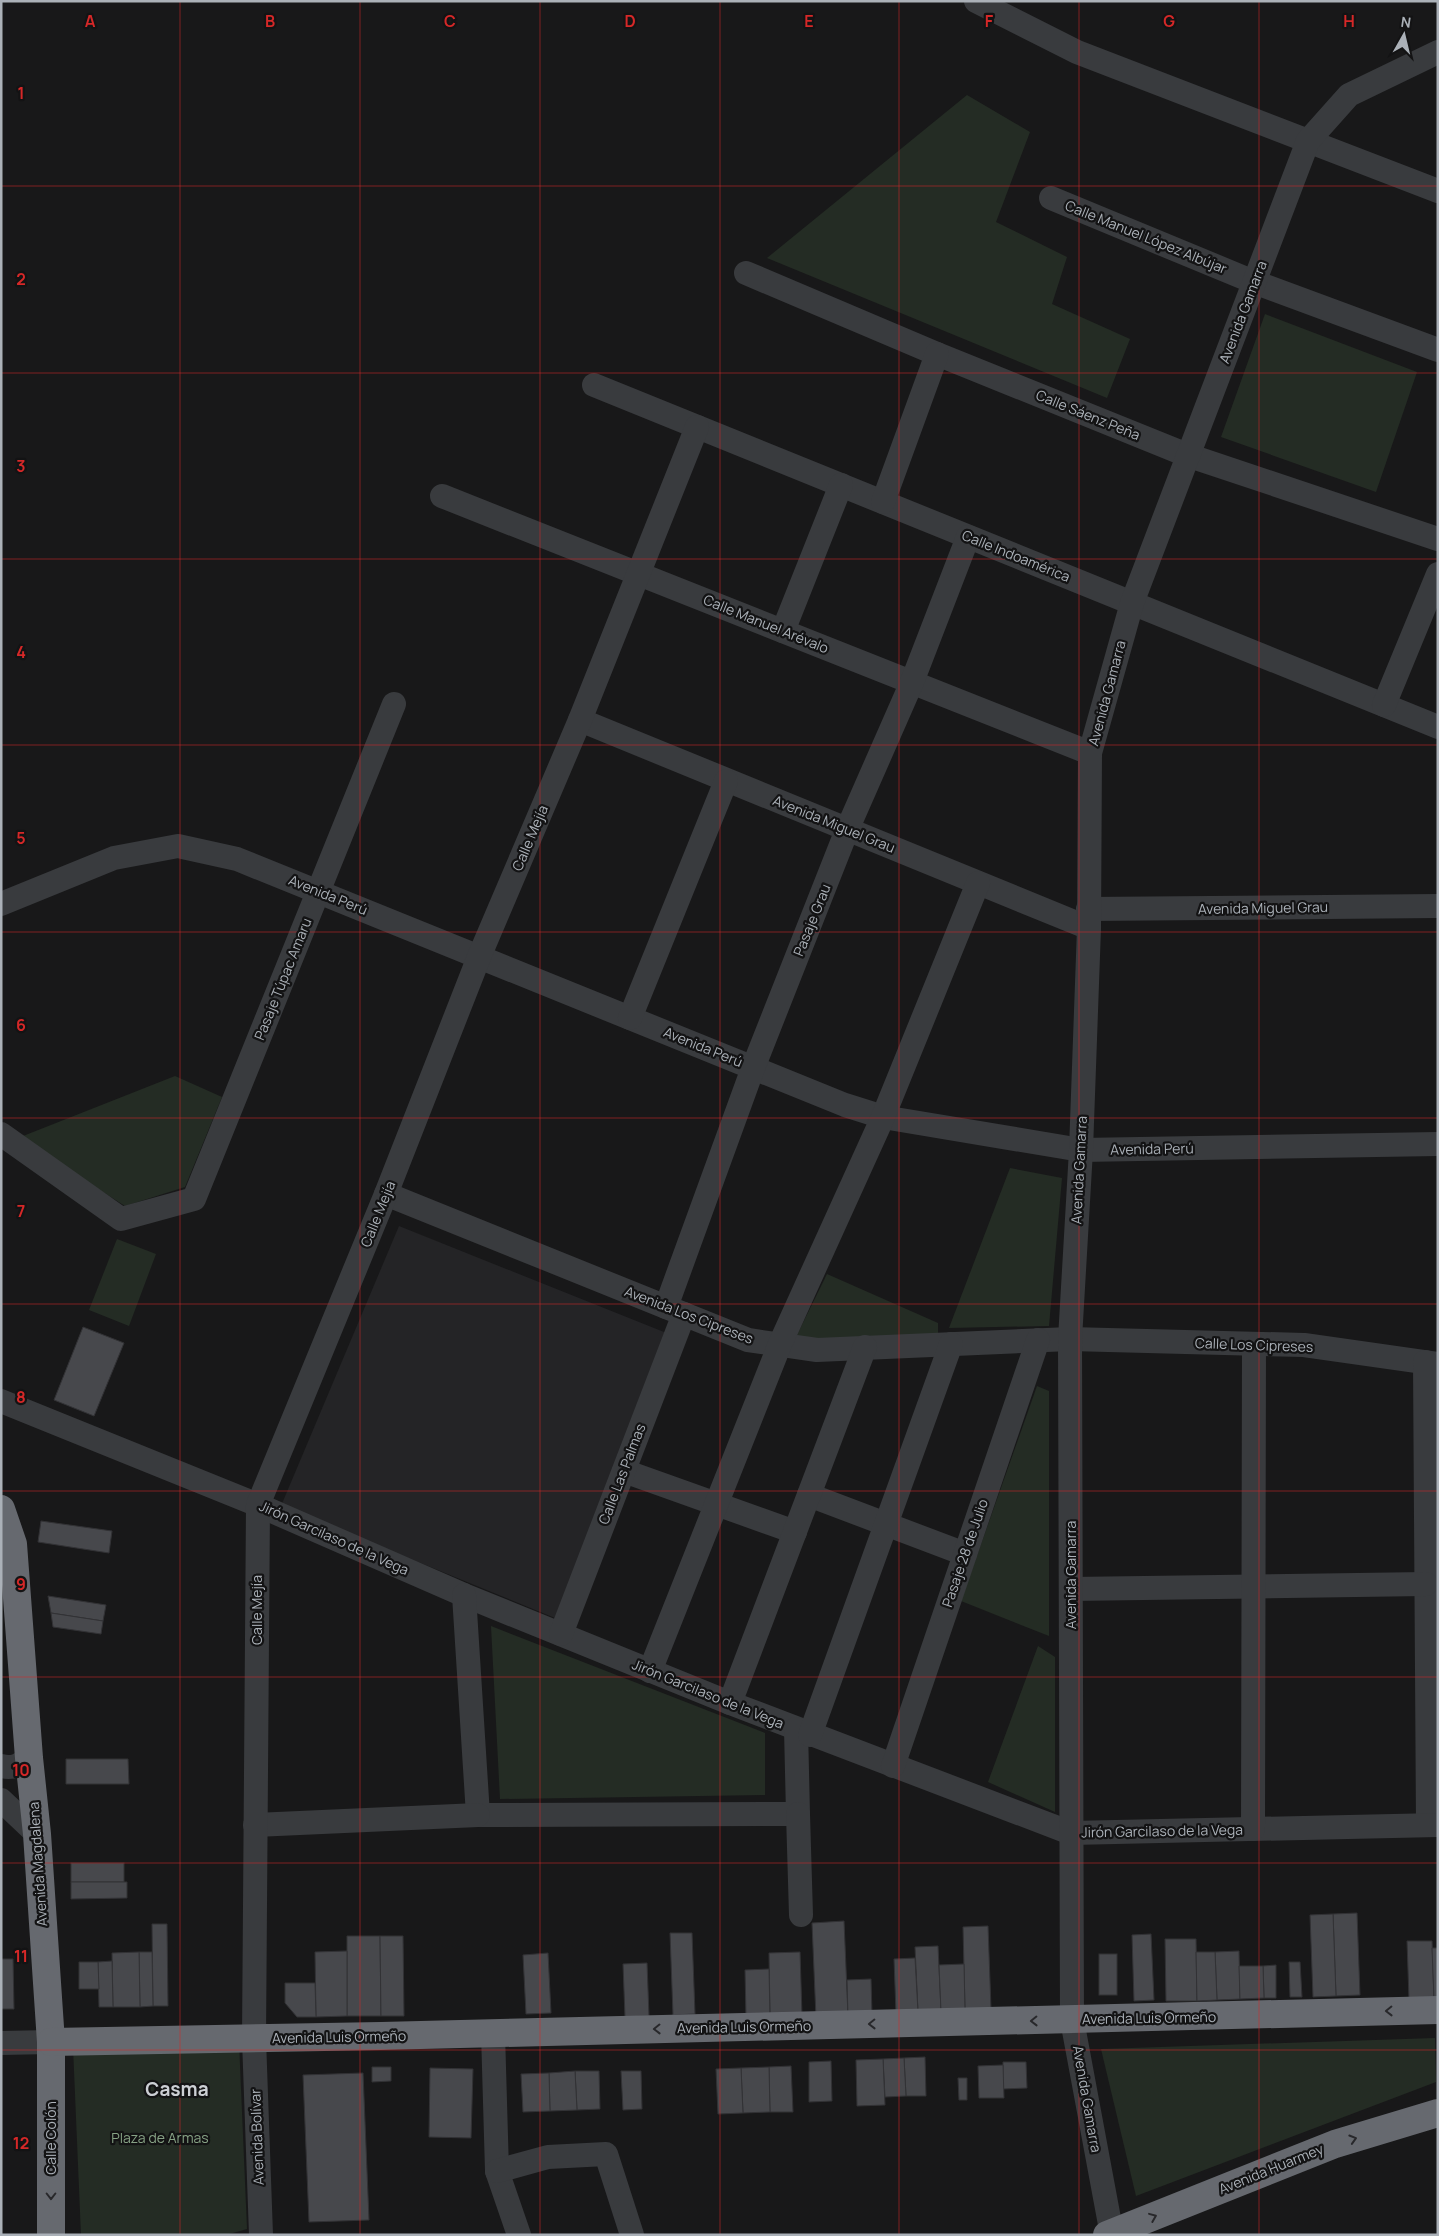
<svg xmlns="http://www.w3.org/2000/svg" width="1439" height="2236" viewBox="0 0 1439 2236" font-family="Manrope,sans-serif">
  <style>
    .built { fill: #242426 }
    .green { fill: #242c24 }
    .building { fill: #47484c; stroke: #323235 }
    .lines { fill: none; stroke-linecap: round; stroke-linejoin: round }
    .minor { stroke: #393b3e; stroke-width: 24 }
    .highway { stroke: #66696f; stroke-width: 28 }
    .oneway { stroke: #28282b }
    .grid { fill: none; stroke: #d62828; stroke-width: 1; stroke-opacity: 0.55 }
    .labels { text-anchor: middle; stroke-width: 4.5; stroke-linejoin: round; paint-order: stroke }
    .street-label { font-size: 14px; fill: #abb1b8; stroke: #131314 }
    .park-label { font-size: 14px; fill: #86a184; stroke: #131314 }
    .district-label { font-size: 19px; font-weight: bold; fill: #cccfd4; stroke: #131314 }
    .grid-label { font-size: 16px; text-anchor: middle; font-weight: bold; fill: #d62828; stroke: #131314; stroke-width: 4.5; stroke-linejoin: round; paint-order: stroke }
  </style>
  <rect width="100%" height="100%" fill="#181819"/>
  <polygon class="built" points="399,1226 669,1334 555,1618 281,1506"/>
  <g class="green">
    <polygon points="967,95 1030,132 996,222 1067,257 1052,304 1130,339 1107,398 767,258"/>
    <polygon points="1265,314 1417,372 1376,492 1221,437"/>
    <polygon points="175,1076 222,1097 185,1187 125,1206 18,1138"/>
    <polygon points="1010,1168 1062,1178 1049,1326 949,1328"/>
    <polygon points="117,1239 156,1254 129,1326 89,1310"/>
    <polygon points="827,1274 938,1323 938,1338 795,1339"/>
    <polygon points="1037,1386 1049,1391 1049,1636 961,1601"/>
    <polygon points="491,1626 765,1733 765,1795 500,1799"/>
    <polygon points="1038,1646 1055,1657 1055,1812 988,1782"/>
    <polygon points="1435,2038 1436,2082 1136,2196 1101,2049"/>
    <polygon points="239,2042 247,2229 226,2235 81,2235 73,2047"/>
  </g>
  <g class="building">
    <polygon points="83,1327 124,1343 94,1416 54,1400"/>
    <polygon points="41,1521 112,1531 109,1553 38,1542"/>
    <polygon points="48,1596 106,1605 103,1621 51,1613"/>
    <polygon points="51,1613 103,1621 101,1634 53,1627"/>
    <polygon points="66,1759 128,1759 129,1784 66,1784"/>
    <rect x="71" y="1863" width="53" height="19"/>
    <polygon points="71,1882 127,1882 127,1898 71,1899"/>
    <polygon points="1357,1913 1360,1995 1336,1996 1333,1914"/>
    <polygon points="1333,1914 1336,1996 1313,1997 1310,1915"/>
    <polygon points="844,1921 848,2016 816,2018 812,1923"/>
    <polygon points="152,1924 167,1924 168,2006 153,2006"/>
    <polygon points="988,1926 991,2009 965,2010 963,1927"/>
    <polygon points="670,1933 692,1933 695,2014 673,2015"/>
    <polygon points="1151,1934 1154,2000 1134,2001 1132,1935"/>
    <polygon points="347,1936 380,1936 381,2016 347,2016"/>
    <polygon points="380,1936 403,1936 404,2016 381,2016"/>
    <polygon points="1165,1939 1196,1939 1197,2001 1166,2001"/>
    <polygon points="1407,1941 1432,1941 1434,1999 1409,1999"/>
    <polygon points="938,1946 941,2011 918,2012 915,1947"/>
    <polygon points="1432,1948 1438,1948 1438,1998 1434,1999"/>
    <polygon points="347,1951 347,2016 316,2017 315,1952"/>
    <polygon points="1239,1951 1240,1999 1217,2000 1215,1952"/>
    <polygon points="139,1952 152,1952 153,2006 140,2007"/>
    <polygon points="139,1952 140,2007 113,2007 112,1953"/>
    <polygon points="800,1952 802,2016 770,2017 769,1953"/>
    <polygon points="1196,1952 1215,1952 1217,2000 1197,2001"/>
    <polygon points="548,1953 551,2013 526,2014 523,1955"/>
    <rect x="1099" y="1954" width="18" height="41"/>
    <polygon points="915,1958 918,2012 896,2013 894,1959"/>
    <polygon points="1,1959 13,1959 14,2009 1,2009"/>
    <polygon points="112,1961 113,2007 99,2007 98,1962"/>
    <polygon points="79,1962 98,1962 99,1989 79,1989"/>
    <polygon points="1289,1962 1300,1962 1302,1997 1290,1997"/>
    <polygon points="647,1963 649,2016 625,2017 623,1964"/>
    <polygon points="964,1964 965,2010 941,2011 939,1965"/>
    <polygon points="1276,1965 1276,1998 1264,1998 1263,1966"/>
    <polygon points="1239,1966 1263,1966 1264,1998 1240,1999"/>
    <polygon points="769,1969 770,2017 746,2017 745,1970"/>
    <polygon points="871,1979 872,2015 848,2016 847,1980"/>
    <polygon points="285,1983 315,1983 316,2017 297,2017 285,2003"/>
    <polygon points="925,2057 926,2096 906,2096 904,2058"/>
    <polygon points="904,2058 906,2096 885,2097 883,2059"/>
    <polygon points="883,2059 885,2105 857,2106 856,2060"/>
    <polygon points="831,2061 832,2101 809,2102 809,2062"/>
    <polygon points="1003,2062 1026,2062 1027,2088 1003,2089"/>
    <polygon points="1003,2065 1004,2098 979,2098 978,2066"/>
    <polygon points="791,2066 793,2112 770,2112 769,2067"/>
    <polygon points="372,2067 391,2067 391,2081 372,2082"/>
    <polygon points="769,2067 770,2112 743,2113 741,2068"/>
    <polygon points="430,2068 473,2069 471,2138 429,2137"/>
    <polygon points="741,2068 743,2113 718,2114 716,2069"/>
    <polygon points="575,2071 599,2071 600,2109 577,2110"/>
    <polygon points="575,2071 577,2110 550,2111 549,2073"/>
    <polygon points="621,2071 641,2071 642,2109 623,2110"/>
    <polygon points="363,2073 369,2220 309,2222 303,2075"/>
    <polygon points="549,2073 550,2111 523,2112 521,2074"/>
    <polygon points="958,2078 967,2078 967,2100 959,2100"/>
  </g>
  <g class="lines">
    <g class="minor">
      <polyline points="976,1 1077,52 1438,191"/>
      <polyline points="1051,198 1254,282 1438,350"/>
      <polyline points="746,273 937,354 1187,455 1438,539"/>
      <polyline points="594,385 1438,727"/>
      <polyline points="442,496 1090,753"/>
      <polyline points="883,502 937,354"/>
      <polyline points="783,631 841,485"/>
      <polyline points="1384,705 1438,574"/>
      <polyline points="580,720 1089,928"/>
      <polyline points="1,904 114,858 178,846 237,859 845,1105 883,1117 1081,1150 1438,1144"/>
      <polyline points="1088,909 1438,906"/>
      <polyline points="630,1018 726,781"/>
      <polyline points="1,1134 121,1219 194,1199 394,704"/>
      <polyline points="386,1194 748,1340 817,1350 1070,1339 1304,1345 1438,1364"/>
      <polyline points="666,1307 753,1068 847,830 912,682 968,537"/>
      <polyline points="1425,1362 1428,1825"/>
      <polyline points="1,1401 258,1505 464,1595 730,1703 1071,1833 1438,1825"/>
      <polyline points="624,1471 795,1532"/>
      <polyline points="809,1495 965,1554"/>
      <polyline points="1071,1589 1426,1584"/>
      <polyline points="464,1595 478,1815 798,1814 796,1729"/>
      <polyline points="561,1634 684,1314"/>
      <polyline points="650,1671 780,1344 883,1117 978,883"/>
      <polyline points="730,1703 865,1347"/>
      <polyline points="810,1735 951,1344"/>
      <path d="M 1,1766 C 13,1769 20,1765 29,1758"/>
      <polyline points="893,1766 1038,1340"/>
      <polyline points="1,1800 37,1834"/>
      <polyline points="798,1814 801,1915"/>
      <polyline points="255,1825 478,1815"/>
      <polyline points="1253,1829 1254,1344"/>
      <polyline points="493,2033 497,2171 519,2235"/>
      <polyline points="1,2043 51,2042"/>
      <polyline points="497,2171 548,2157 606,2154 632,2235"/>
      <polyline points="261,2235 254,2039 258,1505 386,1194 479,957 580,720 697,427"/>
      <polyline points="1112,2235 1072,2020 1070,1339 1081,1150 1089,928 1090,753 1132,603 1308,141 1349,95 1438,52"/>
    </g>
    <g class="highway">
      <polyline points="1,1509 13,1544 29,1758 37,1834 51,2042 51,2235"/>
      <polyline points="51,2042 381,2036 1438,2010"/>
      <polyline points="1107,2235 1335,2144 1438,2113"/>
    </g>
  </g>
  <defs><path id="oneway-chevron" d="M-2-3.5L2.5 0L-2 3.5" fill="none" stroke-width="1.6" stroke-linecap="round" stroke-linejoin="round" transform="scale(1.25)"/></defs>
  <g class="oneway">
    <use href="#oneway-chevron" transform="translate(1389 2011) rotate(179)"/>
    <use href="#oneway-chevron" transform="translate(1034 2021) rotate(179)"/>
    <use href="#oneway-chevron" transform="translate(872 2024) rotate(179)"/>
    <use href="#oneway-chevron" transform="translate(657 2029) rotate(179)"/>
    <use href="#oneway-chevron" transform="translate(1353 2139) rotate(-17)"/>
    <use href="#oneway-chevron" transform="translate(51 2196) rotate(90)"/>
    <use href="#oneway-chevron" transform="translate(1153 2217) rotate(-22)"/>
  </g>
  <path class="grid" d="M 180,1 L 180,2235M 360,1 L 360,2235M 540,1 L 540,2235M 720,1 L 720,2235M 899,1 L 899,2235M 1079,1 L 1079,2235M 1259,1 L 1259,2235M 1,186 L 1438,186M 1,373 L 1438,373M 1,559 L 1438,559M 1,745 L 1438,745M 1,932 L 1438,932M 1,1118 L 1438,1118M 1,1304 L 1438,1304M 1,1491 L 1438,1491M 1,1677 L 1438,1677M 1,1863 L 1438,1863M 1,2050 L 1438,2050"/>
  <g class="labels">
    <g class="street-label">
      <text transform="translate(1146 237) rotate(22)" y="5">Calle Manuel López Albújar</text>
      <text transform="translate(1243 312) rotate(-69)" y="5">Avenida Gamarra</text>
      <text transform="translate(1088 415) rotate(22)" y="5">Calle Sáenz Peña</text>
      <text transform="translate(1016 556) rotate(22)" y="5">Calle Indoamérica</text>
      <text transform="translate(766 624) rotate(22)" y="5">Calle Manuel Arévalo</text>
      <text transform="translate(1107 693) rotate(-75)" y="5">Avenida Gamarra</text>
      <text transform="translate(834 824) rotate(22)" y="5">Avenida Miguel Grau</text>
      <text transform="translate(530 838) rotate(-67)" y="5">Calle Mejía</text>
      <text transform="translate(328 895) rotate(22)" y="5">Avenida Perú</text>
      <text transform="translate(1263 908) rotate(-1)" y="5">Avenida Miguel Grau</text>
      <text transform="translate(812 920) rotate(-68)" y="5">Pasaje Grau</text>
      <text transform="translate(283 979) rotate(-68)" y="5">Pasaje Túpac Amaru</text>
      <text transform="translate(703 1047) rotate(22)" y="5">Avenida Perú</text>
      <text transform="translate(1152 1149) rotate(-1)" y="5">Avenida Perú</text>
      <text transform="translate(1079 1170) rotate(-87)" y="5">Avenida Gamarra</text>
      <text transform="translate(378 1214) rotate(-68)" y="5">Calle Mejía</text>
      <text transform="translate(689 1315) rotate(21)" y="5">Avenida Los Cipreses</text>
      <text transform="translate(1254 1345) rotate(2)" y="5">Calle Los Cipreses</text>
      <text transform="translate(622 1474) rotate(-69)" y="5">Calle Las Palmas</text>
      <text transform="translate(334 1538) rotate(24)" y="5">Jirón Garcilaso de la Vega</text>
      <text transform="translate(965 1553) rotate(-71)" y="5">Pasaje 28 de Julio</text>
      <text transform="translate(1071 1575) rotate(-90)" y="5">Avenida Gamarra</text>
      <text transform="translate(257 1610) rotate(-90)" y="5">Calle Mejía</text>
      <text transform="translate(708 1694) rotate(22)" y="5">Jirón Garcilaso de la Vega</text>
      <text transform="translate(1162 1831) rotate(-1)" y="5">Jirón Garcilaso de la Vega</text>
      <text transform="translate(38 1864) rotate(-94)" y="5">Avenida Magdalena</text>
      <text transform="translate(1149 2018) rotate(-1)" y="5">Avenida Luis Ormeño</text>
      <text transform="translate(744 2027) rotate(-1)" y="5">Avenida Luis Ormeño</text>
      <text transform="translate(339 2037) rotate(-1)" y="5">Avenida Luis Ormeño</text>
      <text transform="translate(1087 2099) rotate(80)" y="5">Avenida Gamarra</text>
      <text transform="translate(257 2137) rotate(-92)" y="5">Avenida Bolívar</text>
      <text transform="translate(51 2138) rotate(-90)" y="5">Calle Colón</text>
      <text transform="translate(1271 2169) rotate(-22)" y="5">Avenida Huarmey</text>
    </g>
    <g class="park-label">
      <text x="160" y="2143">Plaza de Armas</text>
    </g>
    <g class="district-label">
      <text x="177" y="2096">Casma</text>
    </g>
  </g>
  <g class="grid-label">
    <text x="90" y="27">A</text>
    <text x="270" y="27">B</text>
    <text x="450" y="27">C</text>
    <text x="630" y="27">D</text>
    <text x="809" y="27">E</text>
    <text x="989" y="27">F</text>
    <text x="1169" y="27">G</text>
    <text x="1349" y="27">H</text>
    <text x="21" y="99">1</text>
    <text x="21" y="285">2</text>
    <text x="21" y="472">3</text>
    <text x="21" y="658">4</text>
    <text x="21" y="844">5</text>
    <text x="21" y="1031">6</text>
    <text x="21" y="1217">7</text>
    <text x="21" y="1403">8</text>
    <text x="21" y="1590">9</text>
    <text x="21" y="1776">10</text>
    <text x="21" y="1962">11</text>
    <text x="21" y="2149">12</text>
  </g>
  <rect width="1439" height="2236" fill="none" stroke="#abb1b8" stroke-width="5"/>
  <g transform="translate(1404 35) rotate(8)" stroke="#131314" stroke-width="4" paint-order="stroke">
  <path d="M0-4L9 19L0 12L-9 19Z" fill="#abb1b8"/>
  <text y="-8" font-size="14" font-weight="bold" text-anchor="middle" fill="#abb1b8">N</text>
  </g>
</svg>
